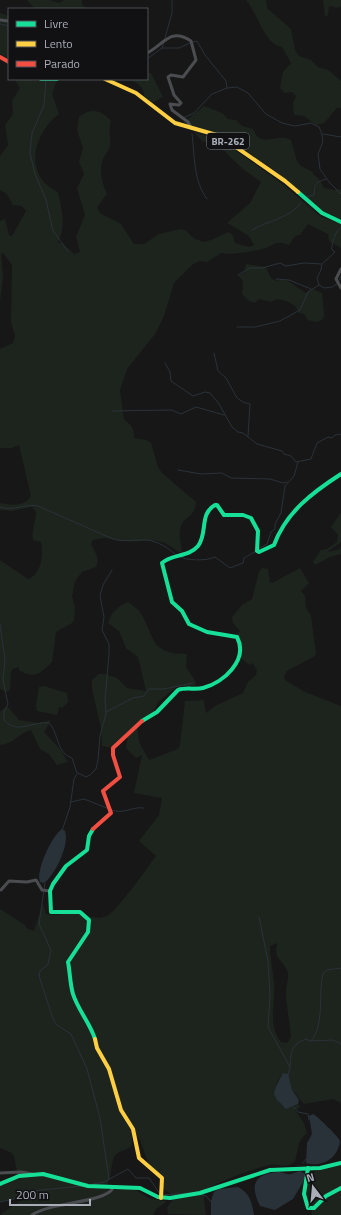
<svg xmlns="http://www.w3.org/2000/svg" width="341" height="1215" viewBox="0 0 341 1215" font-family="'Titillium Web',sans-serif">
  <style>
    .green { fill: #1d241e; fill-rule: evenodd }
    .water { fill: #2a3239 }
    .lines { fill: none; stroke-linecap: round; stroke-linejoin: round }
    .stream { stroke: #2a3239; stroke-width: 1 }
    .street { stroke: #4b4c50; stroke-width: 3 }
    .fast { stroke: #16e098; stroke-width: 4 }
    .slow { stroke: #ffcf43; stroke-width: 4 }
    .jam { stroke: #f24e42; stroke-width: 4 }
    .labels { text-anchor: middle; stroke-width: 3.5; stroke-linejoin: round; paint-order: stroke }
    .shield { fill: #111113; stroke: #7b7e86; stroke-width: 1 }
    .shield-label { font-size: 10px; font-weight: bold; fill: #a8adb8 }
  </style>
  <rect width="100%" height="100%" fill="#171717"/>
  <g class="green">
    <polygon points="27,0 50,0 59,3 64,0 82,0 82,4 86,9 35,9"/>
    <path d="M 246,0 L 266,0 L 267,8 L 291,29 L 295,50 L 299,56 L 311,60 L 318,67 L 328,70 L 341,81 L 341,108 L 337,108 L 324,123 L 317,125 C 306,120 309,115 294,115 L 293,103 L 296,96 L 292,92 L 285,93 L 280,88 L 283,72 L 291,63 L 282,47 C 279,45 276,46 273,43 C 262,34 256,12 246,0 Z"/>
    <polygon points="323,0 341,0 341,6 338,8 329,6 328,15 325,17"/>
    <polygon points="0,13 9,16 9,59 0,54"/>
    <path d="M 147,73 L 151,73 L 163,97 L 152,103 L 144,96 C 145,87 136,82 128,79 L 147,79 Z"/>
    <path d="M 14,79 C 28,79 43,83 57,80 L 52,94 L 59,114 C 40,128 26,159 43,181 C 47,186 54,189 58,193 C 62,210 66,226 58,242 L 63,244 L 74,254 L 80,252 L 76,237 L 85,215 L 77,188 L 84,174 L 79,162 L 83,148 L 77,130 L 79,117 C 91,107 102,110 111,121 C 108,132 111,136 110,146 C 109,150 106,153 104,157 C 98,168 102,183 107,194 L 97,207 L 100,213 L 121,224 L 134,244 L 144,244 L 159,234 L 181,229 L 185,230 L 195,239 L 204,242 L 214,239 L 228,232 L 233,235 L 235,243 L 249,247 L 254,245 L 249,236 L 227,223 L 250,203 L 261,182 L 243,169 L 218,145 L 202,141 L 194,132 L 221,140 L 284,185 L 321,217 L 341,224 L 341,248 L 329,241 L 328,234 L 308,224 L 300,235 L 295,236 L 289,245 C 274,239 274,247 262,249 C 249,252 235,255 221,253 L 207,262 L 200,261 L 193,264 L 174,283 L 164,316 L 155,334 L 127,369 L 120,390 L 124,420 C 132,424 134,430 134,438 L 146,440 L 151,443 L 158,467 L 162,473 L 196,502 C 195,518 185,515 181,526 C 178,534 181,544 182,552 L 178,552 C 157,533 147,544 124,541 C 111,540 107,536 93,540 L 91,544 C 95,553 100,557 96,567 L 82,572 L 75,581 L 72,596 L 75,607 L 74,620 L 72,623 L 56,632 L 52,662 C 40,673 35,680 19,670 L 19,667 L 13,669 L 11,672 L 10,690 L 6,692 L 0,689 L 0,560 L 28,579 C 41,575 44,554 41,542 L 33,540 C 31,532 36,521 36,512 L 32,507 L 12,511 L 0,510 L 0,503 C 10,505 25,507 31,496 L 19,445 L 12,448 L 0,448 L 0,349 L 13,343 L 15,336 L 11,322 L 12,265 L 3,253 L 1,254 L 3,277 L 0,301 L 0,221 L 5,219 L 9,235 L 12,236 L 26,211 L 22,206 L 13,205 L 7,194 L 0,190 L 0,156 L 8,145 L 5,125 L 13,114 L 12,101 L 20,88 Z"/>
    <path d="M 204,106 L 222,113 L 228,119 L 236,120 L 242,126 L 253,129 C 262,150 275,132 291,140 L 297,161 L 301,166 L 313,172 L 313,174 L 319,179 L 324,188 L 334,190 L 341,189 L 341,219 L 324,212 L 279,174 L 224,136 L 183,123 Z"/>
    <polygon points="246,264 266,267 271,278 276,281 285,279 306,293 313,289 322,293 324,316 322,320 316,322 308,320 304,314 299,313 295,306 287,301 277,299 271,302 259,299 255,303 249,301 242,294 243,281 238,275 244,273"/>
    <polygon points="341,513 341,542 327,552 341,549 341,554 330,557 315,565 313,562 321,550 327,549 337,542 338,535 331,527"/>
    <path d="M 262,568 L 268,569 L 270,582 L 272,583 L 300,568 L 309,583 L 301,591 L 305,596 L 306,608 L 311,616 L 316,653 L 315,656 L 287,671 L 284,676 L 285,680 L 305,692 L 341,706 L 341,1103 L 333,1099 L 304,1104 L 292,1090 L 285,1073 L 283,1074 C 273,1084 273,1096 282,1106 L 295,1106 L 298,1104 L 301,1107 L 295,1110 L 304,1123 L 307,1133 L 302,1138 L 299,1143 L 295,1161 C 287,1170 279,1163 269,1165 C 247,1171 223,1180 203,1191 L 206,1215 L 168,1214 L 167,1207 L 176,1197 L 163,1189 L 158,1176 L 149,1165 L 140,1140 L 132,1130 L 132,1145 C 128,1151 118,1150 114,1157 C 110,1167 112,1181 104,1188 L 110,1190 L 132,1188 L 151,1199 L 165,1201 L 166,1202 L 156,1209 L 153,1215 L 0,1215 L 30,1194 L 0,1202 L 0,1185 L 16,1175 L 17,1172 L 14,1156 L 10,1152 L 0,1148 L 0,909 L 25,925 L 26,928 L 34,931 L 43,903 L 46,914 C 55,917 64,913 73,913 C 83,914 97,921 107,916 C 116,912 148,867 156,856 L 139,841 L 159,815 L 162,798 L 134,793 L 142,755 L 136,758 L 126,748 L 128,734 L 112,748 L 102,746 L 101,728 L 92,689 L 92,680 L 99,674 L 105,674 L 117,678 L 127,688 L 146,691 L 138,657 L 126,648 L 119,631 L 108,623 C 110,613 119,606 128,602 C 132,605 137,608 140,612 C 156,637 148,654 187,654 L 186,667 L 196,682 L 195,687 L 181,686 L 175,688 L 158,702 L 153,712 L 137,723 L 139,742 L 149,760 L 178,749 L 180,745 L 185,701 L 204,700 L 206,713 L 215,706 L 243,693 L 248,682 L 256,675 L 257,670 L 252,663 L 250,665 C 238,659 236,648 236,636 L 240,631 L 233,623 L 232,617 L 242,605 L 252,599 L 259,572 ZM 278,943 C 271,958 285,961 288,973 C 289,978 286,985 286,991 C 286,1007 290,1022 291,1037 L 287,1043 L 281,1042 C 267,1024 276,1003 274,983 C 273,970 270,958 270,946 Z"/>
    <polygon points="44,686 67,693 68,702 62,708 59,707 57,715 37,711 36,705 39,687"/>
    <path d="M 7,706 L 19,720 L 39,723 L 51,720 L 44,732 L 60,749 L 68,762 L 57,765 L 49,754 L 40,749 L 31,730 C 18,733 16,743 0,745 L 0,712 Z"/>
    <path d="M 341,1163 L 341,1215 L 312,1215 C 311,1211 311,1206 310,1202 C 309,1199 306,1197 306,1194 C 302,1171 324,1167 341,1163 Z"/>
  </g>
  <g class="water">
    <path d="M 62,829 L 65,831 C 70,844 55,875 44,883 L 40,882 C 35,872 52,835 62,829 Z"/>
    <polygon points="283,1073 288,1074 292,1090 299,1100 298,1104 286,1109 277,1100 274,1094 276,1086"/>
    <path d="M 313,1114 C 317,1116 338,1136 340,1141 C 338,1158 323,1168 306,1163 L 307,1143 L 312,1134 L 309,1116 Z"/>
    <path d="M 300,1171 L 306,1174 L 306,1177 L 293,1199 L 275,1210 L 260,1206 C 250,1186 253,1174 278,1172 C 282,1172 287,1175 291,1174 C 294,1173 296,1172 300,1171 Z"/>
    <path d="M 238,1187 C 250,1193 252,1203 254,1215 L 211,1215 L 211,1201 L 214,1192 L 219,1189 Z"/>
  </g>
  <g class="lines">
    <g class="stream">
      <polyline points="0,24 9,26"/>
      <polyline points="165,38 172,13 172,0"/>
      <polyline points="193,42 197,41 205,55 226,81 227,88"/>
      <polyline points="162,48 164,42"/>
      <polyline points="147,59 162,48 179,48 190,43"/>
      <polyline points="46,81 44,105 32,133 30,153 35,174 46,200 53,231 68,251"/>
      <path d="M 183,118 L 194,113 L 212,94 L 227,88 L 237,87 L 248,93 L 266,114 L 282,123 L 295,126 L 311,123 L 319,127 C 325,140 323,142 318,154 L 320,169 L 329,182 L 341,194"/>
      <polyline points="189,122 191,124"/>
      <path d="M 192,134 C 195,157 193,180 207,199"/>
      <polyline points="323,134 341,137"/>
      <path d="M 307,197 L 314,195 C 315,184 314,183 326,179"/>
      <path d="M 252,230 C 267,221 290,218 301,203"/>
      <polyline points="238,275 250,268 262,268 280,263 286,266 304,263 321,264"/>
      <polyline points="276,279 289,280 311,289"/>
      <polyline points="338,281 341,277"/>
      <path d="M 337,284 L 332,287 L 324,288 L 319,285 L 317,278 L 321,270 L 322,264 L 335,252 L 332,250 C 331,244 336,230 341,227"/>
      <polyline points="237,327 255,327 280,321 300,310 308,292 319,285"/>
      <polyline points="214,353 218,371 226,378 237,398 243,402 250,404 248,436"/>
      <polyline points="165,363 170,372 171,381 193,396 205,392 210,393 219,404 232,427 238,432 243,433 257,444 282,451 284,454 291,456 296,462 311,459 317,443 328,437 332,438 335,435 341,434"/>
      <polyline points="112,411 171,410 181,414 196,407 224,415"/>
      <polyline points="178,470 201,474 222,473 231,478 270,479 283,483 287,482"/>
      <path d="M 0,507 C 14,512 25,503 38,506 L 113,539 C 123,542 130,540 141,540 C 154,539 166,546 175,554"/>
      <polyline points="258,549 267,544 271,532 275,529 275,524 281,513 285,486 294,476 298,462"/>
      <path d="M 178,556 C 186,561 207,561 215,557 L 230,568 L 243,563 L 244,558 L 256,551"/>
      <path d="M 0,624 L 5,660 L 3,680 L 8,704 L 4,712 L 4,720 C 18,735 32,721 49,723 C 59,733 56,753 72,758 L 77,773"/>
      <polyline points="106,712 133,698 144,696 149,689 164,689 193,683"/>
      <polyline points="78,773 86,777 90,775 96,769 98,760 100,736 106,714 105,700 109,654 109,644 102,630 104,617 100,596 103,585 112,570"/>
      <polyline points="71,802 84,799 107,808"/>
      <path d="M 112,810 C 123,815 133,806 144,808"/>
      <polyline points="62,831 70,807 74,779 77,774"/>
      <polyline points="45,883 39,924 51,950 48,964 40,971 39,976 53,1019 57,1025 71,1034 87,1069 100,1118 109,1179"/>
      <polyline points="259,917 268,961 270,994 268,1027 290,1067"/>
      <path d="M 311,1041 C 325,1025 318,993 323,974 L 327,970 L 341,968"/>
      <path d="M 288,1075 C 294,1057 285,1047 306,1039 L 310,1041 L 333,1040 L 341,1044"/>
      <polyline points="294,1107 298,1112 308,1114 309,1120"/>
      <polyline points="303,1163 306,1159"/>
      <polyline points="93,1184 104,1182 128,1169 136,1178 149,1178 160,1194"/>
      <polyline points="163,1195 189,1193"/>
      <polyline points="202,1195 206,1196 211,1202"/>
      <polyline points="0,1202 14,1199 32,1191 82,1186"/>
    </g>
    <g class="street">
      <polyline points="0,20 9,21"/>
      <path d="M 147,53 C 164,45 169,27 191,41 L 196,60 L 183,77 L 171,75 L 168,77 L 174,95 L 181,103 L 179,105 L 170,104 L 172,110 L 188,122 L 191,128"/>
      <polyline points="341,269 336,279 341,288"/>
      <polyline points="1,890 9,881 27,882 36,880 42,890 50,891"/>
      <polyline points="0,1173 21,1172 32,1174"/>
      <path d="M 32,1215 C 50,1202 105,1203 113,1188"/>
    </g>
    <g class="fast">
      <polyline points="41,79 57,79"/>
      <polyline points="298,192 322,213 341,222"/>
      <path d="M 142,721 L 157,712 L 178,690 C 186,687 195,690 203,688 C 223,683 249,660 237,637 L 207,632 L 189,624 L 182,611 L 172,602 L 162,563 C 172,554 189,557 198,546 C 208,533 199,514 215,505 L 217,505 L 224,515 L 243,515 L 251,518 L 258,531 L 257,551 L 259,552 L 274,545 C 286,512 313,492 341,474"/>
      <path d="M 93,829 L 89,836 L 87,850 L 66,866 L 53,884 L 50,891 L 51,912 L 80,912 L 89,920 L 88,932 L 68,962 C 70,972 70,984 73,994 C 78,1010 90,1023 95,1039"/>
      <polyline points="308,1168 304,1194 308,1208 314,1208 326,1196 341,1188"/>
      <polyline points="0,1184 19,1176 43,1174 88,1186 140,1188 158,1197 170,1198 200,1193 270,1170 320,1168 341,1163"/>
    </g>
    <g class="slow">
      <polyline points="105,79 136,93 175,123 220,136 285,181 298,192"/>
      <polyline points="95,1039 97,1048 109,1069 121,1110 133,1129 139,1158 162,1178 161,1198"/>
    </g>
    <g class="jam">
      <polyline points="0,57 9,62"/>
      <polyline points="93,829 111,813 103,791 120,777 113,755 113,748 142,721"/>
    </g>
  </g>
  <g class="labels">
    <rect class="shield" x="207" y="133" width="42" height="16" rx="3"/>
    <g class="shield-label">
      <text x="228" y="145">BR-262</text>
    </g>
  </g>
  <rect x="8" y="8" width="140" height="72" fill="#111113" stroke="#4d4f55"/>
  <rect x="16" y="21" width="20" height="6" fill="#16e098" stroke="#4d4f55"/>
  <text x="44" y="28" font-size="12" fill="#a8adb8">Livre</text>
  <rect x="16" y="41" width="20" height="6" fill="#ffcf43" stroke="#4d4f55"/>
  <text x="44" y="48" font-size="12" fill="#a8adb8">Lento</text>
  <rect x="16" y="61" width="20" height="6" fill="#f24e42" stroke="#4d4f55"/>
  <text x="44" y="68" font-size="12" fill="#a8adb8">Parado</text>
  <g transform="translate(313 1187) rotate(344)" stroke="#111113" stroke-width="3" paint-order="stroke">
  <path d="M0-3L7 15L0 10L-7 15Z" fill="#a8adb8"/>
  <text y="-6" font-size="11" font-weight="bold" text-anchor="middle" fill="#a8adb8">N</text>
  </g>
  <path d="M10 1199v6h80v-6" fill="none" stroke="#a8adb8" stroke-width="2"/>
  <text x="16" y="1199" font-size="12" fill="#a8adb8" stroke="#111113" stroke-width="3" paint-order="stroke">200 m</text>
</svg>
